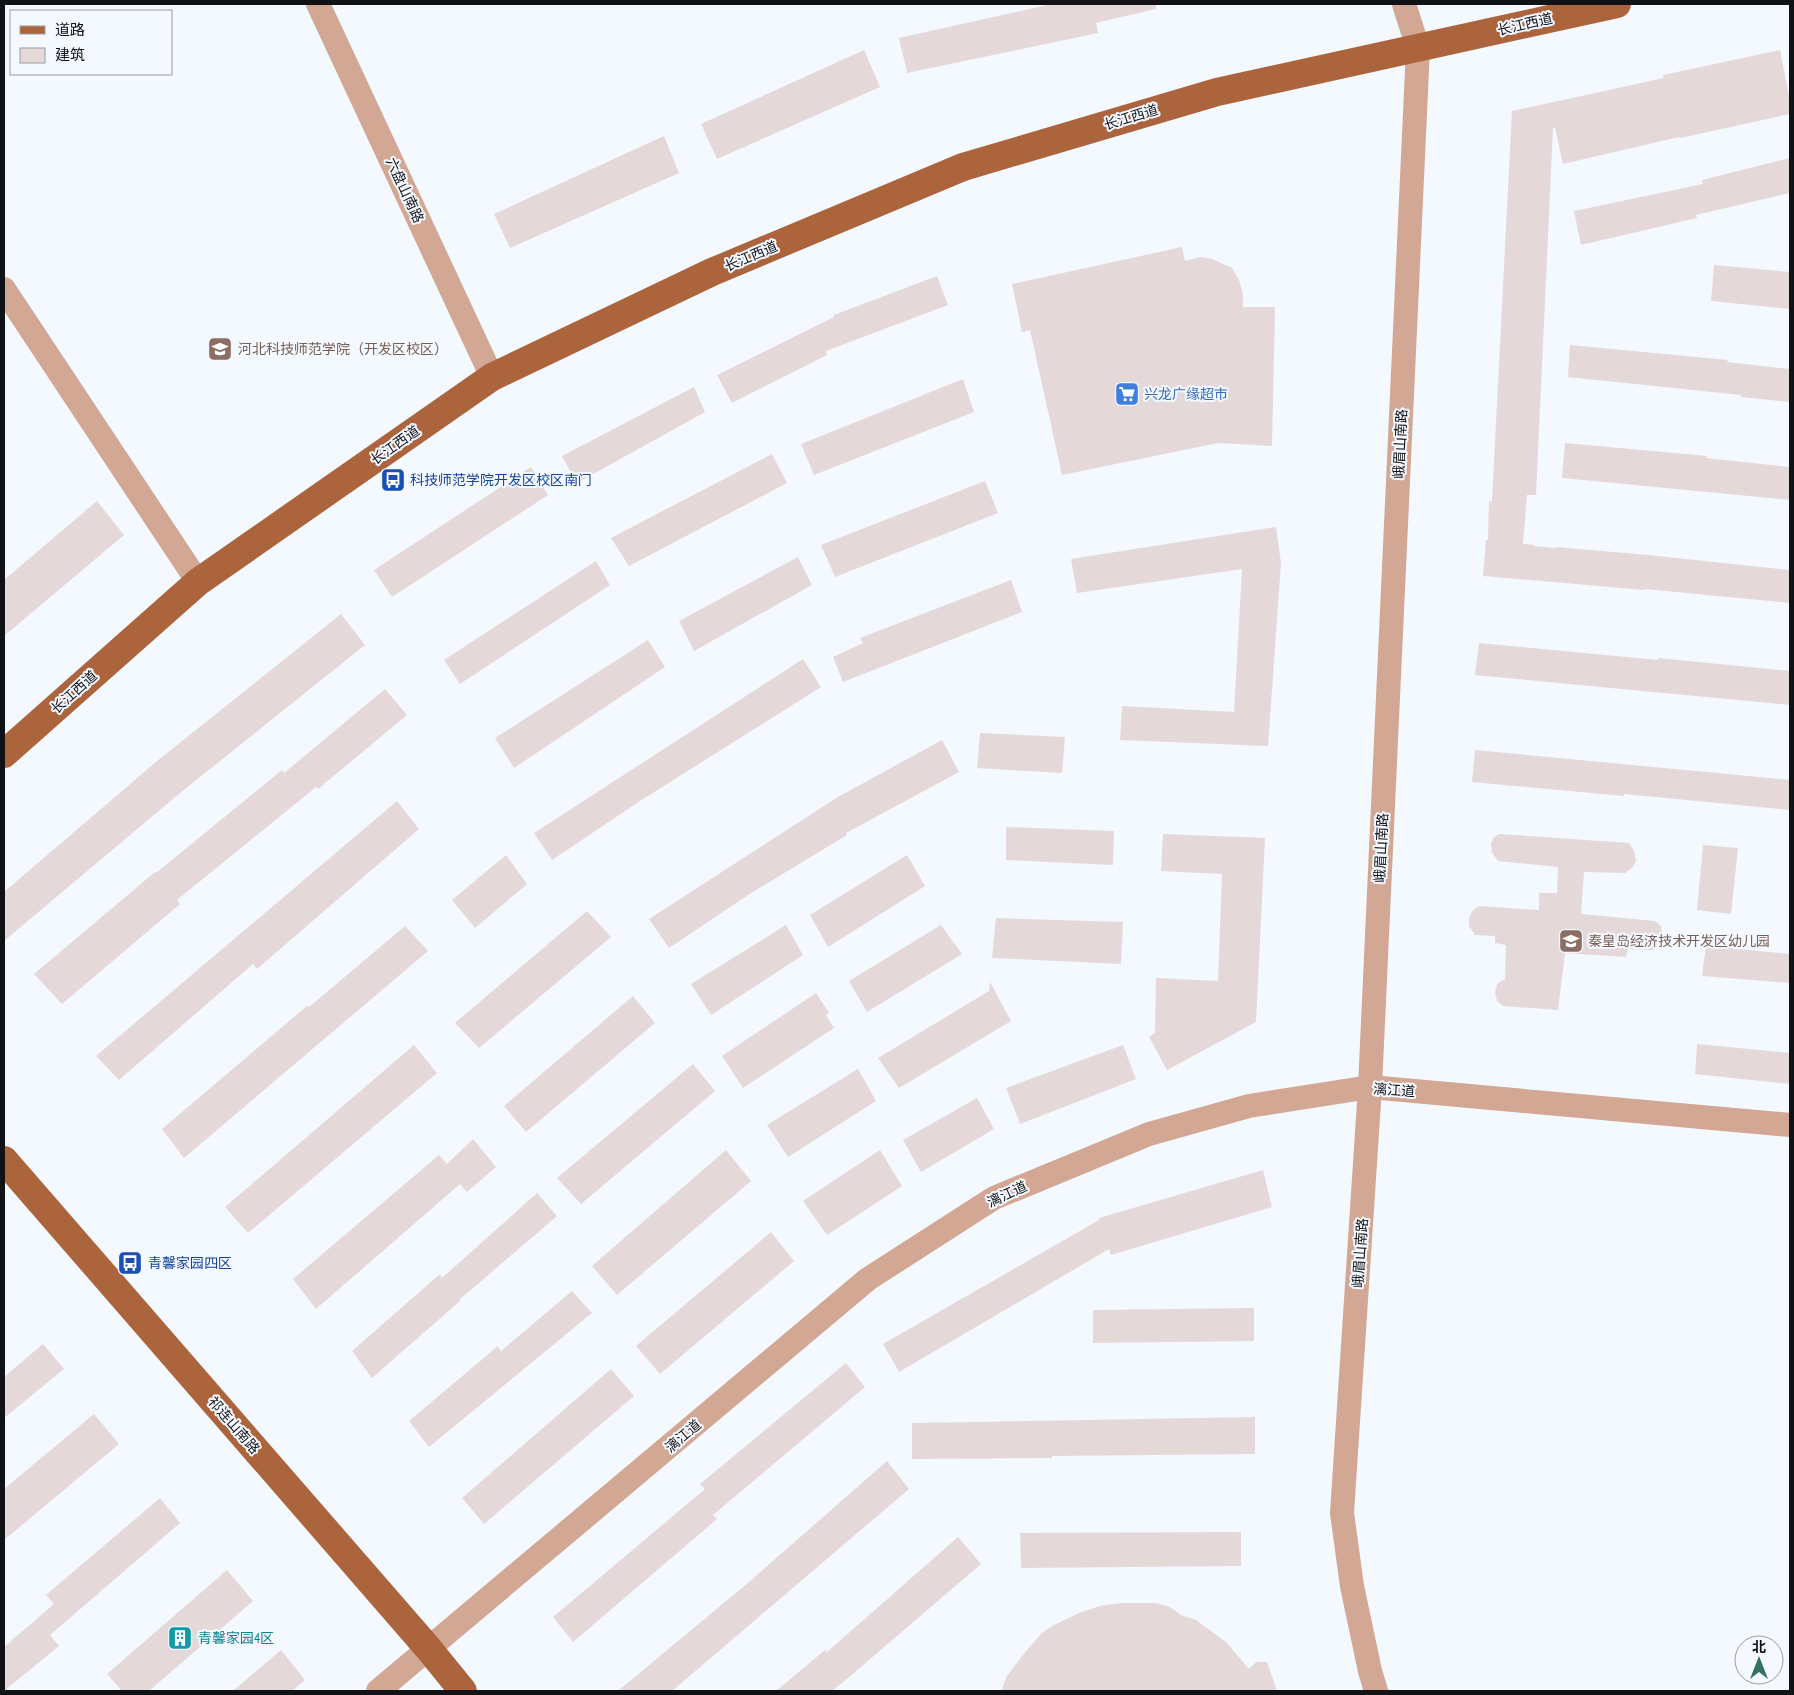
<svg xmlns="http://www.w3.org/2000/svg" width="1794" height="1695" viewBox="0 0 1794 1695" font-family="'PT Sans Narrow','Noto Sans SC',sans-serif">
  <style>
    .building { fill: #e4d9d8 }
    .lines { fill: none; stroke-linecap: round; stroke-linejoin: round }
    .minor { stroke: #d2a894; stroke-width: 24 }
    .major { stroke: #ac643d; stroke-width: 28 }
    .labels { text-anchor: middle; stroke-width: 4; stroke-linejoin: round; paint-order: stroke }
    .street-label { font-size: 14px; fill: #111215; stroke: #f4f8ff }
    .education-label { font-size: 14px; fill: #785e54; stroke: #f4f8ff; text-anchor: start }
    .shop-label { font-size: 14px; fill: #366cbe; stroke: #f4f8ff; text-anchor: start }
    .transit-label { font-size: 14px; fill: #164399; stroke: #f4f8ff; text-anchor: start }
    .culture-label { font-size: 14px; fill: #0d838f; stroke: #f4f8ff; text-anchor: start }
  </style>
  <rect width="100%" height="100%" fill="#f4f8ff"/>
  <g class="building">
    <polygon points="1052,4 1156,4 1156,9 1096,23 1098,33 907,73 899,38"/>
    <polygon points="864,50 880,87 717,159 701,124"/>
    <polygon points="1780,50 1790,101 1790,114 1680,138 1679,137 1563,164 1555,128 1553,128 1536,495 1527,495 1523,544 1534,545 1534,546 1556,548 1556,547 1648,555 1790,570 1790,603 1645,589 1645,590 1483,576 1486,540 1488,540 1489,501 1492,501 1512,111 1664,78 1663,75"/>
    <polygon points="664,136 679,173 510,248 494,214"/>
    <polygon points="1790,158 1790,193 1696,215 1697,218 1581,245 1574,211 1703,184 1702,180"/>
    <polygon points="1182,247 1185,261 1201,257 1212,259 1232,268 1239,280 1243,294 1243,307 1275,307 1272,446 1218,443 1062,475 1030,330 1022,332 1012,284"/>
    <polygon points="1714,265 1790,272 1790,309 1711,301"/>
    <polygon points="937,276 948,305 826,351 827,355 732,403 717,375 834,317 834,315"/>
    <polygon points="1570,345 1728,360 1727,362 1790,369 1790,402 1741,397 1741,395 1568,377"/>
    <polygon points="963,379 974,412 814,475 801,444"/>
    <polygon points="694,387 705,412 577,483 562,456"/>
    <polygon points="1565,443 1707,456 1706,458 1790,467 1790,500 1562,478"/>
    <polygon points="772,454 787,483 629,566 611,538"/>
    <polygon points="531,467 548,495 392,597 374,570"/>
    <polygon points="985,481 998,513 835,577 821,545"/>
    <polygon points="97,501 124,535 4,636 4,580"/>
    <polygon points="1276,527 1281,563 1268,746 1120,740 1122,706 1234,712 1242,569 1077,593 1071,559"/>
    <polygon points="798,557 812,585 694,651 679,621"/>
    <polygon points="596,561 610,585 460,684 444,660"/>
    <polygon points="1011,580 1022,612 843,682 833,657 863,643 860,638"/>
    <polygon points="341,614 365,645 180,793 4,941 4,892 157,761"/>
    <polygon points="648,640 665,667 514,768 495,738"/>
    <polygon points="1479,643 1658,660 1658,658 1790,671 1790,705 1475,675"/>
    <polygon points="803,659 821,687 640,801 552,860 534,833"/>
    <polygon points="385,689 407,715 318,789 316,787 177,900 180,904 62,1004 34,974 155,872 156,873 282,770 284,773"/>
    <polygon points="980,733 1065,737 1062,773 977,768"/>
    <polygon points="942,740 959,772 846,833 847,835 748,895 669,948 649,919 838,797"/>
    <polygon points="1475,750 1790,780 1790,810 1624,794 1624,796 1472,782"/>
    <polygon points="397,801 419,829 257,969 253,964 119,1080 96,1056"/>
    <polygon points="1006,827 1114,831 1113,865 1006,860"/>
    <polygon points="1163,834 1265,838 1256,1022 1167,1070 1149,1037 1155,1033 1156,978 1218,981 1222,874 1161,871"/>
    <polygon points="1499,834 1629,843 1634,851 1636,861 1632,868 1625,873 1584,872 1581,914 1655,921 1661,926 1662,934 1659,943 1653,950 1628,949 1626,957 1565,953 1558,1010 1503,1006 1497,1001 1495,992 1497,984 1505,979 1506,945 1495,943 1495,936 1475,935 1469,926 1469,918 1473,910 1479,906 1539,910 1539,893 1557,893 1558,867 1498,861 1492,853 1491,843 1494,837"/>
    <polygon points="1703,845 1738,848 1731,914 1697,910"/>
    <polygon points="506,855 527,884 475,928 452,900"/>
    <polygon points="907,855 925,886 828,947 810,915"/>
    <polygon points="587,911 611,937 479,1048 455,1023"/>
    <polygon points="996,918 1123,922 1121,964 992,958"/>
    <polygon points="786,925 803,955 711,1015 691,984"/>
    <polygon points="941,925 962,954 867,1012 849,981"/>
    <polygon points="405,926 428,951 184,1158 162,1129 307,1006 309,1007"/>
    <polygon points="1706,946 1790,954 1790,983 1702,976"/>
    <polygon points="990,982 1011,1021 899,1088 878,1058 989,991"/>
    <polygon points="816,993 829,1013 826,1015 834,1028 743,1088 722,1056"/>
    <polygon points="633,996 655,1023 526,1132 504,1106"/>
    <polygon points="1697,1044 1790,1053 1790,1084 1695,1074"/>
    <polygon points="414,1045 437,1073 248,1233 225,1207"/>
    <polygon points="1123,1045 1136,1079 1020,1124 1006,1088"/>
    <polygon points="693,1064 715,1091 581,1204 557,1178"/>
    <polygon points="858,1069 876,1101 788,1157 767,1125"/>
    <polygon points="977,1098 994,1129 921,1172 903,1140"/>
    <polygon points="473,1139 496,1167 467,1192 460,1184 316,1309 293,1279 439,1155 447,1164"/>
    <polygon points="726,1150 751,1181 617,1295 592,1266"/>
    <polygon points="880,1150 902,1186 827,1235 803,1201"/>
    <polygon points="1263,1170 1272,1207 1111,1255 1109,1249 899,1372 883,1344 1099,1220 1099,1218"/>
    <polygon points="537,1193 557,1216 459,1300 460,1301 372,1378 352,1351 440,1274 442,1278"/>
    <polygon points="771,1232 794,1261 660,1374 636,1346"/>
    <polygon points="572,1291 592,1313 429,1447 409,1421 498,1346 501,1351"/>
    <polygon points="1254,1308 1254,1341 1093,1343 1093,1310"/>
    <polygon points="43,1344 64,1369 4,1418 4,1377"/>
    <polygon points="846,1363 865,1387 713,1515 717,1519 573,1642 553,1617 705,1489 700,1484"/>
    <polygon points="611,1369 634,1396 484,1524 462,1498"/>
    <polygon points="94,1414 119,1444 4,1540 4,1489"/>
    <polygon points="1255,1417 1255,1454 1052,1456 1052,1458 912,1459 912,1423"/>
    <polygon points="887,1461 909,1489 672,1691 618,1691 749,1582"/>
    <polygon points="160,1498 180,1523 50,1635 59,1646 4,1691 4,1647 54,1604 46,1595"/>
    <polygon points="1241,1532 1241,1566 1021,1568 1020,1533"/>
    <polygon points="958,1537 981,1564 848,1678 832,1691 776,1691 825,1650 827,1652"/>
    <polygon points="227,1570 253,1601 149,1691 122,1691 107,1674"/>
    <polygon points="1121,1603 1157,1603 1170,1607 1181,1615 1196,1620 1227,1643 1249,1669 1256,1662 1267,1662 1277,1691 1001,1691 1007,1676 1022,1656 1041,1634 1052,1626 1079,1613 1100,1606"/>
    <polygon points="281,1650 305,1680 292,1691 233,1691"/>
  </g>
  <g class="lines">
    <g class="minor">
      <polyline points="318,4 492,377"/>
      <polyline points="4,289 198,582"/>
      <polyline points="378,1691 868,1279 994,1198 1149,1134 1249,1106 1370,1087 1790,1125"/>
      <polyline points="1376,1691 1370,1671 1352,1586 1342,1513 1370,1087 1418,48 1404,4"/>
    </g>
    <g class="major">
      <polyline points="4,754 198,582 492,377 712,272 963,167 1217,92 1617,4"/>
      <polyline points="4,1160 428,1648 463,1691"/>
    </g>
  </g>
  <defs>
    <symbol id="school-square" viewBox="-11 -11 22 22"><rect x="-9" y="-9" width="18" height="18" rx="4" fill="#8d6e63" stroke="#f4f8ff"/><path d="M0-5L7-2L0 1L-7-2ZM-4 1L0 2.5L4 1V4Q0 6-4 4Z" fill="#fff"/></symbol>
    <symbol id="supermarket-square" viewBox="-11 -11 22 22"><rect x="-9" y="-9" width="18" height="18" rx="4" fill="#3f7fe0" stroke="#f4f8ff"/><path d="M-6-5.5h2.5l.6 2H6L4.5 2H-2.5L-4.4-4H-6ZM-1.5 3.2a1.3 1.3 0 1 0 .1 0ZM3 3.2a1.3 1.3 0 1 0 .1 0Z" fill="#fff"/></symbol>
    <symbol id="bus-square" viewBox="-11 -11 22 22"><rect x="-9" y="-9" width="18" height="18" rx="4" fill="#1a4fb4" stroke="#f4f8ff"/><path d="M-5-6H5V4H4V6H2V4H-2V6H-4V4H-5ZM-3.5-4V0h7V-4ZM-3.5 1.2v1.5H-2V1.2ZM2 1.2v1.5H3.5V1.2Z" fill="#fff"/></symbol>
    <symbol id="building-square" viewBox="-11 -11 22 22"><rect x="-9" y="-9" width="18" height="18" rx="4" fill="#0f9aa8" stroke="#f4f8ff"/><path d="M-4-6H4V6H1V3H-1V6H-4ZM-2.5-4.3h1.7v1.8h-1.7ZM.8-4.3h1.7v1.8H.8ZM-2.5-1h1.7V.8h-1.7ZM.8-1h1.7V.8H.8Z" fill="#fff"/></symbol>
  </defs>
  <g fill-rule="evenodd">
    <use href="#school-square" x="206" y="335" width="28" height="28"/>
    <use href="#supermarket-square" x="1113" y="380" width="28" height="28"/>
    <use href="#bus-square" x="379" y="466" width="28" height="28"/>
    <use href="#school-square" x="1557" y="927" width="28" height="28"/>
    <use href="#bus-square" x="116" y="1249" width="28" height="28"/>
    <use href="#building-square" x="166" y="1624" width="28" height="28"/>
  </g>
  <g class="labels">
    <g class="street-label">
      <text transform="translate(1525 24) rotate(-13)" y="5">长江西道</text>
      <text transform="translate(1131 117) rotate(-17)" y="5">长江西道</text>
      <text transform="translate(405 190) rotate(65)" y="5">六盘山南路</text>
      <text transform="translate(751 256) rotate(-23)" y="5">长江西道</text>
      <text transform="translate(1400 444) rotate(-87)" y="5">峨眉山南路</text>
      <text transform="translate(395 445) rotate(-35)" y="5">长江西道</text>
      <text transform="translate(74 692) rotate(-42)" y="5">长江西道</text>
      <text transform="translate(1381 848) rotate(-87)" y="5">峨眉山南路</text>
      <text transform="translate(1394 1090) rotate(4)" y="5">漓江道</text>
      <text transform="translate(1007 1194) rotate(-25)" y="5">漓江道</text>
      <text transform="translate(1360 1253) rotate(-86)" y="5">峨眉山南路</text>
      <text transform="translate(234 1425) rotate(49)" y="5">祁连山南路</text>
      <text transform="translate(683 1436) rotate(-40)" y="5">漓江道</text>
    </g>
    <g class="education-label">
      <text x="238" y="354">河北科技师范学院（开发区校区）</text>
      <text x="1588" y="946">秦皇岛经济技术开发区幼儿园</text>
    </g>
    <g class="shop-label">
      <text x="1144" y="399">兴龙广缘超市</text>
    </g>
    <g class="transit-label">
      <text x="410" y="485">科技师范学院开发区校区南门</text>
      <text x="148" y="1268">青馨家园四区</text>
    </g>
    <g class="culture-label">
      <text x="198" y="1643">青馨家园4区</text>
    </g>
  </g>
  <rect width="1794" height="1695" fill="none" stroke="#111215" stroke-width="10"/>
  <rect x="10" y="10" width="162" height="65" fill="#f4f8ff" stroke="#999ca1"/>
  <rect x="20" y="26" width="25" height="8" fill="#ac643d" stroke="#999ca1"/>
  <text x="55" y="35" font-size="15" fill="#111215">道路</text>
  <rect x="20" y="48" width="25" height="15" fill="#e4d9d8" stroke="#999ca1"/>
  <text x="55" y="60" font-size="15" fill="#111215">建筑</text>
  <g transform="translate(1759 1660)"><circle r="24" fill="#f4f8ff" stroke="#999ca1"/>
  <path d="M0-4L9 19L0 12L-9 19Z" fill="#34715e"/>
  <text y="-8" font-size="14" font-weight="bold" text-anchor="middle" fill="#111215">北</text>
  </g>
</svg>
